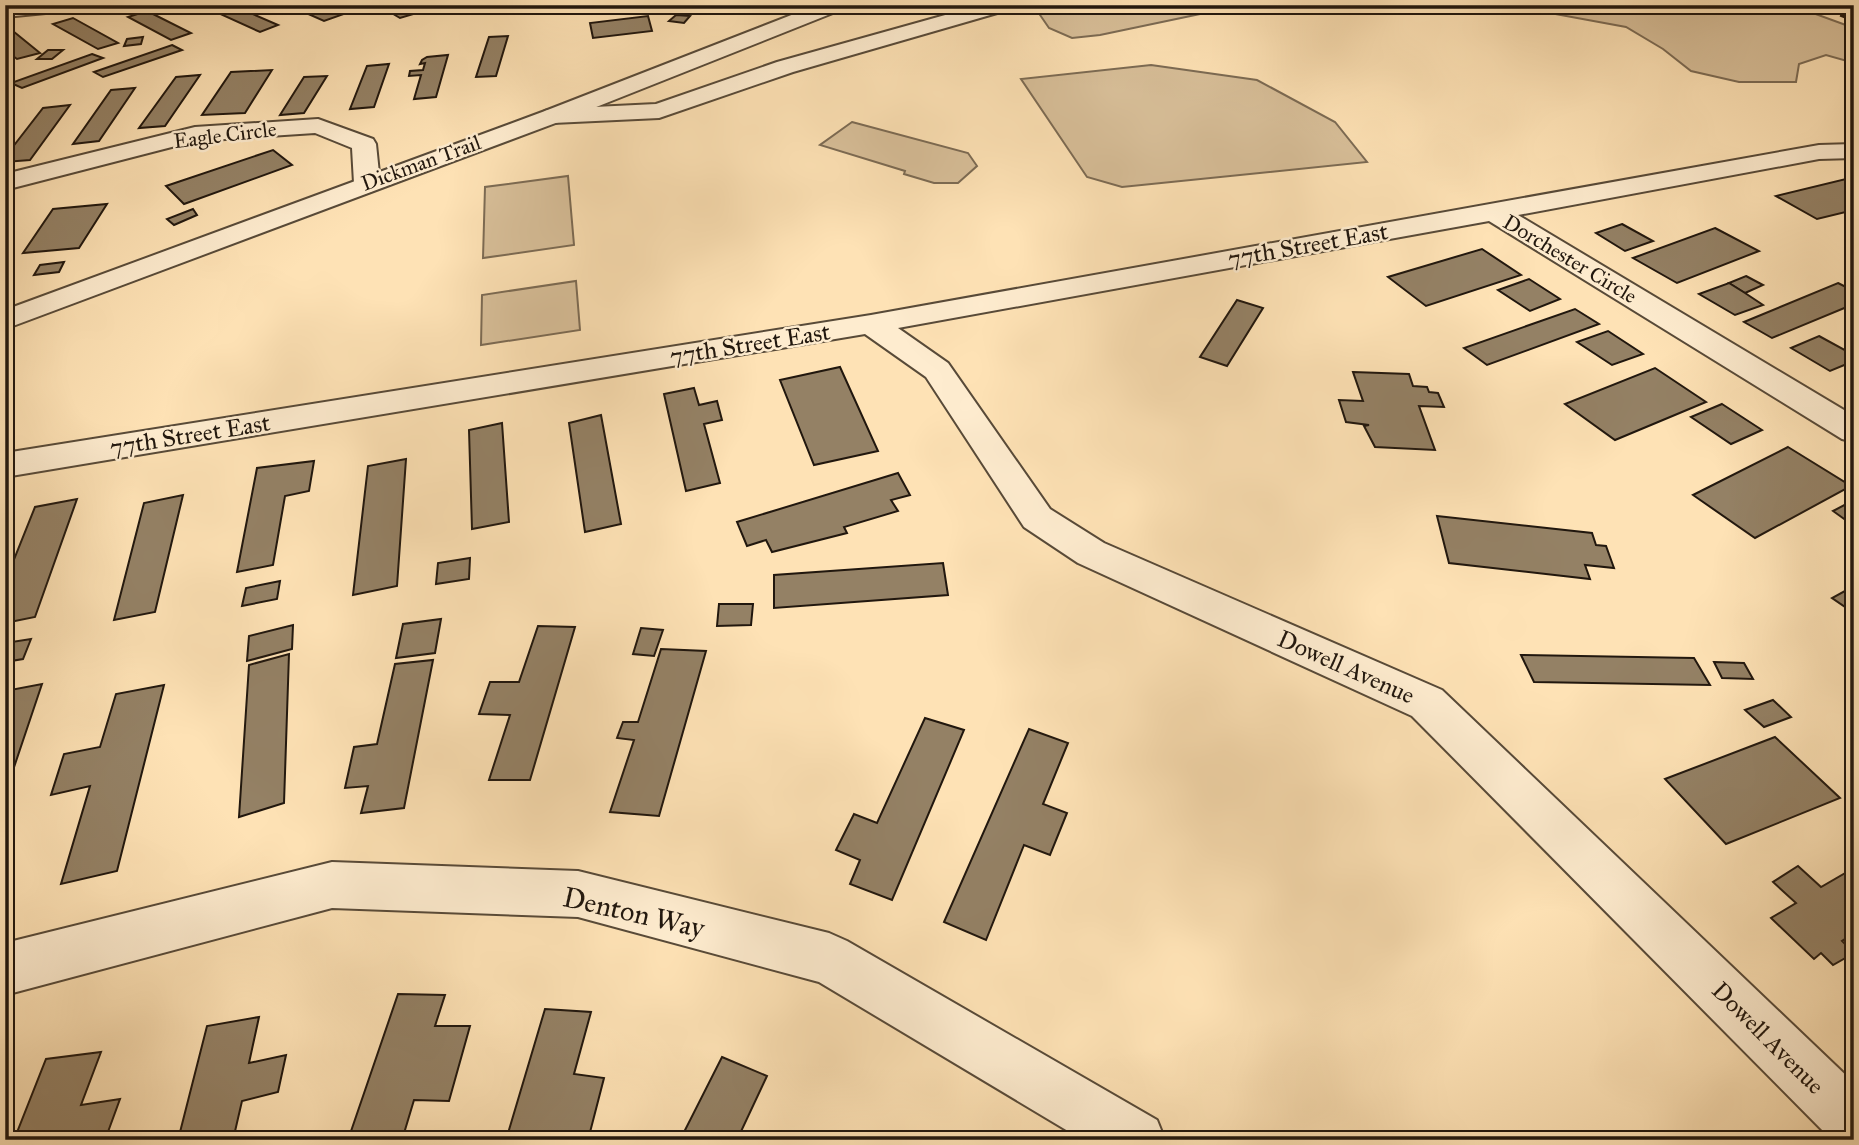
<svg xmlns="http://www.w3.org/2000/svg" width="1859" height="1145" viewBox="0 0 1859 1145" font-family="'IM FELL Great Primer',serif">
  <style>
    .green { fill: #d8bf99; stroke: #7c6b54; stroke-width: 2 }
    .building { fill: #948165; stroke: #21170e; stroke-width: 2 }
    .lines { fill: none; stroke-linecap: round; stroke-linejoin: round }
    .minor-casing { stroke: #584a38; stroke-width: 4 }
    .tertiary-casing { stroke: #584a38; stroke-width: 4 }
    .minor { fill: #feeccf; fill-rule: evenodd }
    .tertiary { fill: #feeccf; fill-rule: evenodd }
    .rail { stroke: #21170e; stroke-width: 3.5; stroke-dasharray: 7 7; stroke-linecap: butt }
    .labels { text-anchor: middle; stroke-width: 5; stroke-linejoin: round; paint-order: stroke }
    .far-street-label { font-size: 21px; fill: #21170e; stroke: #feeccf }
    .street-label { font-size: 24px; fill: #21170e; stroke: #feeccf }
    .near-street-label { font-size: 28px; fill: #21170e; stroke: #feeccf }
  </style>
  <rect width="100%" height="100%" fill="#fee2b5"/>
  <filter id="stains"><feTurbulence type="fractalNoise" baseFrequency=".00286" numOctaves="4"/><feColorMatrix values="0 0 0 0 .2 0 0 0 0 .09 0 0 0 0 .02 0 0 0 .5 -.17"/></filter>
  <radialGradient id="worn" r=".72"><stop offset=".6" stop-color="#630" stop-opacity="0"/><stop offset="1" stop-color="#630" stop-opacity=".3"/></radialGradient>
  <g class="green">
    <polygon points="1076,5 1243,5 1100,35 1072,38 1049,28 1038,12"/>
    <polygon points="1506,5 1791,5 1854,28 1854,63 1826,55 1799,64 1796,82 1739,82 1691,71 1663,49 1626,27"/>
    <polygon points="1151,65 1257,80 1335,122 1367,162 1122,187 1087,177 1021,79"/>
    <polygon points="852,122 968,153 977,166 958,183 934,183 904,174 905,171 820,145"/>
    <polygon points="568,176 574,245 483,258 485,187"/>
    <polygon points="576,281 580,330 481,345 482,295"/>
  </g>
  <g class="building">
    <polygon points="216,5 232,5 278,25 260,32 207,8"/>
    <polygon points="288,5 318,5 341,15 324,21"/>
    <polygon points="378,5 404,5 417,13 400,18"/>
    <polygon points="147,11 191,33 171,40 128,17"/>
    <polygon points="676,15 690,16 684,23 669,21"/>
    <polygon points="648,16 652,31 593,38 590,23"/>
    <polygon points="73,18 118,43 98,49 53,24"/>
    <polygon points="8,27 40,53 17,59 5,50 5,28"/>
    <polygon points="508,36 496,76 476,77 489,37"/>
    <polygon points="143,37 141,44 124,46 127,39"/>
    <polygon points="172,45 182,50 103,77 94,72"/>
    <polygon points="48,50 63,50 52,59 37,59"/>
    <polygon points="92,54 103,58 22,88 11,83"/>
    <polygon points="448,55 436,97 414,99 421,75 409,76 410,71 423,70 425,63 420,64 422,60 427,57"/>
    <polygon points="389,64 374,107 350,109 367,66"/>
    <polygon points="272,70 245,113 202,115 231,72"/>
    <polygon points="200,75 165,126 139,128 176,77"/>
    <polygon points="327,76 304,113 280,115 304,77"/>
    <polygon points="135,88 99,141 73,144 111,90"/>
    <polygon points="70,105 30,160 5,162 5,157 43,108"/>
    <polygon points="273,150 292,165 184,204 166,186"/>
    <polygon points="1850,178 1854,180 1854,210 1817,219 1776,196"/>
    <polygon points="107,204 79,248 23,253 53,209"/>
    <polygon points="193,209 197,215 174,225 167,219"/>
    <polygon points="1622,224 1653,241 1625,251 1596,233"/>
    <polygon points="1715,228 1759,251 1677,283 1633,258"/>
    <polygon points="1482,249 1521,275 1426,306 1388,277"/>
    <polygon points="64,262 59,272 34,275 40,265"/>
    <polygon points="1746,276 1763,285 1745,293 1729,283"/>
    <polygon points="1529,279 1560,299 1530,311 1498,290"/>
    <polygon points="1729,283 1745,293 1763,305 1735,315 1699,294"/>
    <polygon points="1838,283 1854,291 1854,304 1772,338 1744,322"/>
    <polygon points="1237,300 1263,308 1227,366 1200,357"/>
    <polygon points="1575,309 1599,324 1487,365 1464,348"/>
    <polygon points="1608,331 1643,354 1612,365 1577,342"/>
    <polygon points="1819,336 1854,355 1854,361 1830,371 1791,348"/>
    <polygon points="840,367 878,451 814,465 780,380"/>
    <polygon points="1655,368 1706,402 1615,440 1565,404"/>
    <polygon points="1353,372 1409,374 1413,386 1427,387 1429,392 1438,393 1444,407 1419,406 1435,450 1375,447 1364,426 1369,425 1346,422 1339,400 1363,401"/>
    <polygon points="694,388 699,405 717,401 722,420 704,424 720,483 686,491 664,394"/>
    <polygon points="1722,404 1762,430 1731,444 1691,417"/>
    <polygon points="601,415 621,524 585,532 569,423"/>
    <polygon points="502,423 509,522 472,529 469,430"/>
    <polygon points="1788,447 1851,486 1755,538 1693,495"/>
    <polygon points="406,459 397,586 353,595 368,466"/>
    <polygon points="314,461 309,491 285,496 273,565 237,572 257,468"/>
    <polygon points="898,473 910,495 891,500 898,511 844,527 847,533 772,552 766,540 747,546 737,522"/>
    <polygon points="183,495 155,612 114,620 144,503"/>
    <polygon points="77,499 35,617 5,623 5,582 35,507"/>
    <polygon points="1854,500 1854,526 1833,511"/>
    <polygon points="1437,516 1592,533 1596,545 1606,546 1614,568 1585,565 1590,579 1449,563"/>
    <polygon points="470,558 469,579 436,584 438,563"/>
    <polygon points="943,563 948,595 774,608 774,575"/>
    <polygon points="280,581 277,599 242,606 246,588"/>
    <polygon points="1854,586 1854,613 1832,598"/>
    <polygon points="719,604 753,604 751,625 717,626"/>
    <polygon points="441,619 435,653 396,658 403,624"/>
    <polygon points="293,625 292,649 247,661 249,636"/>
    <polygon points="538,626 575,627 530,780 489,780 510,715 479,714 490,682 519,682"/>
    <polygon points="641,628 663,630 654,656 633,654"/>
    <polygon points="31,639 23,659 5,662 5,643"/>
    <polygon points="661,649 706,651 659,816 610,812 634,740 617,738 623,722 638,722"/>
    <polygon points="289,654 284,803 239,817 249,665"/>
    <polygon points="1521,655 1694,658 1710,685 1534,682"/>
    <polygon points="433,660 404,808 361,813 368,786 345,788 354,747 377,744 395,664"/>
    <polygon points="1714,662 1744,663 1753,679 1722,678"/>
    <polygon points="42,684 5,794 5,691"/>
    <polygon points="164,685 117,871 61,884 90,786 51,795 64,754 100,747 116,694"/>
    <polygon points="1773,700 1791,717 1764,727 1745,710"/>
    <polygon points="925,718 964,730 892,900 850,884 860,860 836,850 854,814 877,823"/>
    <polygon points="1029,729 1068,743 1043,804 1067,813 1050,855 1024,845 986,940 944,922"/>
    <polygon points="1775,737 1840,798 1726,844 1665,779"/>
    <polygon points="1798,866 1821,887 1854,868 1854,933 1842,941 1854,953 1833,965 1821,953 1814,959 1771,918 1796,903 1773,882"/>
    <polygon points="398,994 445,995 435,1026 470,1026 449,1101 414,1100 402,1140 348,1140"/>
    <polygon points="545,1009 591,1012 574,1074 604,1078 588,1140 506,1140"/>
    <polygon points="259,1017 249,1063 286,1055 278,1092 242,1101 233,1140 178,1140 207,1026"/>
    <polygon points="101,1052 81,1105 120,1099 105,1140 14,1140 46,1059"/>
    <polygon points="722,1057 767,1076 737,1140 680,1140"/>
  </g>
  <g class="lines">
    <defs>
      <g id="minor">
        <polygon points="5,5 76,5 66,11 5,17"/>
        <polygon points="981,5 1014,5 1011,9 793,72 659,118 553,123 545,121 541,116 545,111 553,109 656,104 777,62"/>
        <polygon points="318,119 373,139 376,144 380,183 376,188 367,191 358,188 354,183 352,148 315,133 195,141 5,190 5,174 195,127"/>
        <polygon points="1854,144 1854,158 1819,159 1518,215 1854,416 1854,442 1842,439 1489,221 898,328 948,363 1050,509 1104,543 1442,690 1854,1083 1854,1140 1832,1140 1412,716 1078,563 1024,527 926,377 865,334 5,477 5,453 871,315 1819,145"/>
        <polygon points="332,862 578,871 829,933 847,941 1157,1120 1165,1140 1083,1140 819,982 578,917 332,908 5,995 5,943"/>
      </g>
      <polygon id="tertiary" points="817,5 846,5 843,9 561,121 5,329 5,310 545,111"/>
    </defs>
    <use href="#minor" class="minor-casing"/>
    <use href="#tertiary" class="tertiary-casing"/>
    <use href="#minor" class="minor"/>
    <use href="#tertiary" class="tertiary"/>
    <polyline class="rail" points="1814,5 1854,20"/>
  </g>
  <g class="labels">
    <g class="far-street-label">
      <text transform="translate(225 135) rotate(-7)" y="7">Eagle Circle</text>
      <text transform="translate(421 163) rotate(-20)" y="7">Dickman Trail</text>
      <text transform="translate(1570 259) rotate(31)" y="7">Dorchester Circle</text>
    </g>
    <g class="street-label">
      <text transform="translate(1308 245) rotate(-10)" y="8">77th Street East</text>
      <text transform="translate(750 344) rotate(-9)" y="8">77th Street East</text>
      <text transform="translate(190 435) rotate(-9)" y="8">77th Street East</text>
      <text transform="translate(1346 667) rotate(24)" y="8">Dowell Avenue</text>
      <text transform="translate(1768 1038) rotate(45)" y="8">Dowell Avenue</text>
    </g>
    <g class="near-street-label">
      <text transform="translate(634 912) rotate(13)" y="10">Denton Way</text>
    </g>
  </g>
  <rect width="1859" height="1145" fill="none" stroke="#fee2b5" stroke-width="28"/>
  <rect x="7" y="7" width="1845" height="1131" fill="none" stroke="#21170e" stroke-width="3.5"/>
  <rect x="14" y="14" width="1831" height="1117" fill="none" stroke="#21170e" stroke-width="2"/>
  <rect width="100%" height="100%" filter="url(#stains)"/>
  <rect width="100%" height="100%" fill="url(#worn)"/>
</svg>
